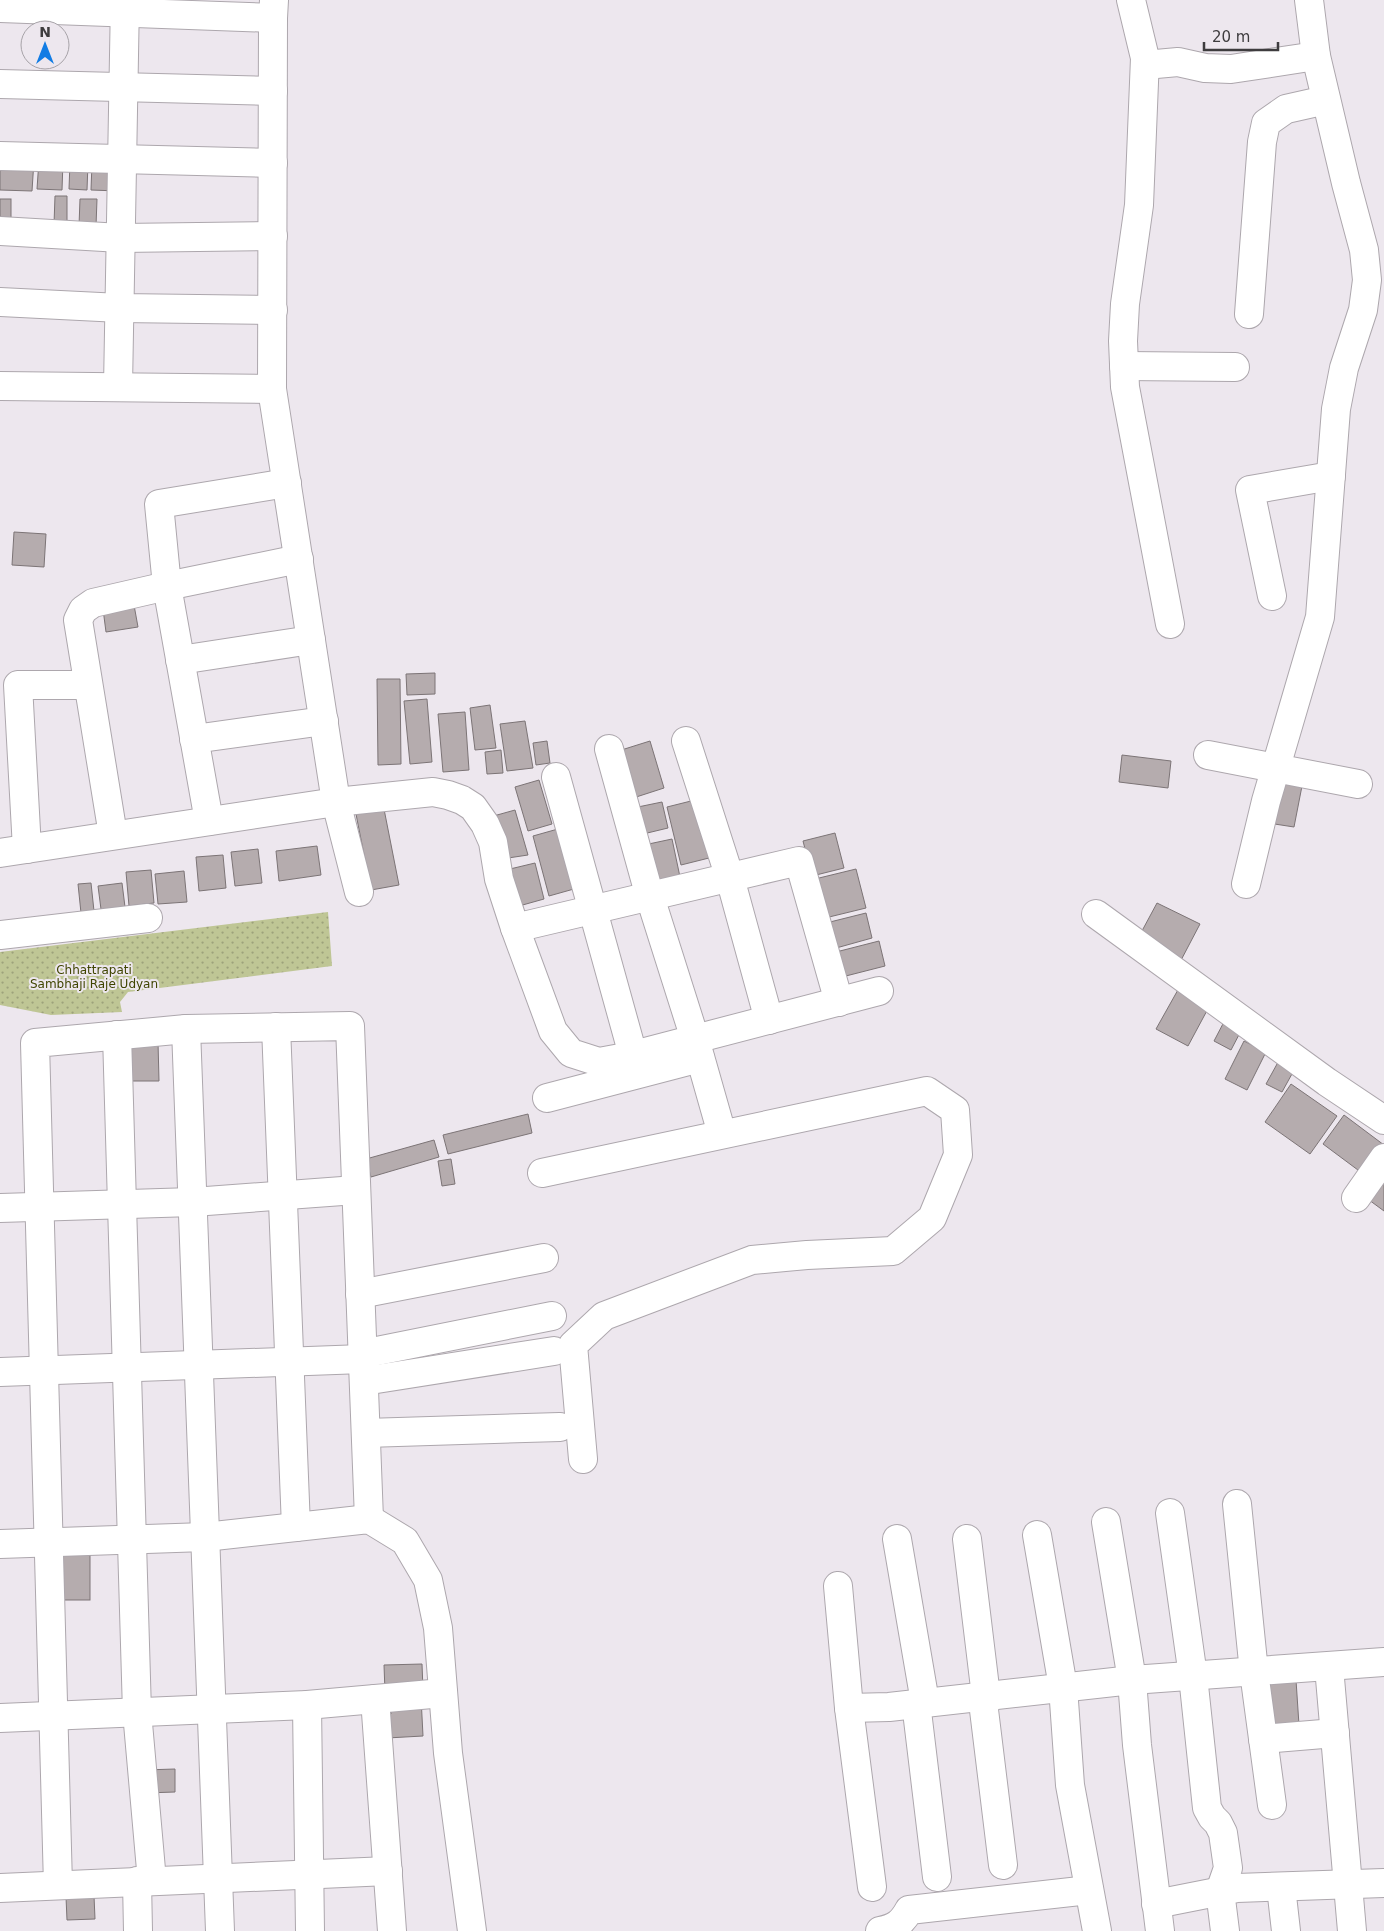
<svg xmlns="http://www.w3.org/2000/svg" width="1384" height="1931" viewBox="0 0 1384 1931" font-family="'DejaVu Sans',sans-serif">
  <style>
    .grass { fill: url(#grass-dots) }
    .building { fill: #b5acae; stroke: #7c7476 }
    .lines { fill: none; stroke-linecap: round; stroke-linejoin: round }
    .minor-casing { stroke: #ada7ad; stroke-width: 30 }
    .minor { stroke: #fff; stroke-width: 28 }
    .labels { text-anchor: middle; stroke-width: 4; stroke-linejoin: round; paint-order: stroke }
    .park-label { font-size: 12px; fill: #3f4400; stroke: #ede7ee }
  </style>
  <defs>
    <pattern id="grass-dots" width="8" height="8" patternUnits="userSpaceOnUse" patternTransform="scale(1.25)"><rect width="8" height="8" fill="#bfc695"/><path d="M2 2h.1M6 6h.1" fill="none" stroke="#9da27b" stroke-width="1.8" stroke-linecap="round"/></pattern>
  </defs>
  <rect width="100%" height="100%" fill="#ede7ee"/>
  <polygon class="grass" points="328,912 332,966 128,992 120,1002 122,1012 51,1015 0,1005 0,952"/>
  <g class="building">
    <polygon points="0,159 34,160 32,191 0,190"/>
    <polygon points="39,160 63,161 62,190 37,189"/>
    <polygon points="70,162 88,163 87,190 69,189"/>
    <polygon points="92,163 120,164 118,191 91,190"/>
    <polygon points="55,196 67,196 67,224 54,224"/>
    <rect x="0" y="199" width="11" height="26"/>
    <polygon points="80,199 97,199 96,226 79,226"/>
    <polygon points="14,532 46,534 44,567 12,565"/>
    <polygon points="134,605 138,627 106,632 103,609"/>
    <polygon points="435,673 435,694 407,695 406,674"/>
    <polygon points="377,679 400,679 401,764 378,765"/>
    <polygon points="427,699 432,762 410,764 404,701"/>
    <polygon points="490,705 496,748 475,750 470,708"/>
    <polygon points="465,712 469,770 443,772 438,714"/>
    <polygon points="525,721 533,768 507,771 500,724"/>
    <polygon points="547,741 550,763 536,765 533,743"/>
    <polygon points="650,741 664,788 630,799 615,752"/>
    <polygon points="501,750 503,773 487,774 485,752"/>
    <polygon points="1122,755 1171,761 1168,788 1119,782"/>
    <polygon points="539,780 552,824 528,831 515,787"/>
    <polygon points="1275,781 1302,786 1294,827 1268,823"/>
    <polygon points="699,799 713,857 681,865 667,807"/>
    <polygon points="662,802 668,828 639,835 633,808"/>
    <polygon points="383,804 399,885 371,890 355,809"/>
    <polygon points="515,810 528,855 508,858 490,817"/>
    <polygon points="565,827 581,887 549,896 533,836"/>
    <polygon points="835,833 844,868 812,876 803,841"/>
    <polygon points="672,839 680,877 652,883 644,845"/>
    <polygon points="317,846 321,875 279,881 276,851"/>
    <polygon points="258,849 262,883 235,886 231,852"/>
    <polygon points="223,855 226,888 199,891 196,857"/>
    <polygon points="535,863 544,899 519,906 510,869"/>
    <polygon points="856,869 866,908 825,918 815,879"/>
    <polygon points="151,870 154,903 129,906 126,872"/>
    <polygon points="184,871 187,902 158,904 155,874"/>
    <polygon points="91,883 94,911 81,913 78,884"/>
    <polygon points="122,883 126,915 102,917 98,886"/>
    <polygon points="1157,903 1200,924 1179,964 1136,942"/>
    <polygon points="866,913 872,938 829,950 822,924"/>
    <polygon points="879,941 885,966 838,978 836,952"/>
    <polygon points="1179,988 1210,1005 1188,1046 1156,1029"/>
    <polygon points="1226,1018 1243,1027 1231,1050 1214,1041"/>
    <polygon points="1244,1041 1266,1052 1247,1090 1225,1079"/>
    <polygon points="126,1042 158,1042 159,1081 126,1081"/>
    <polygon points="1282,1055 1298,1063 1282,1092 1266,1084"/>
    <polygon points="1291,1084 1337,1116 1310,1154 1265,1122"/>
    <polygon points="528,1114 532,1133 448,1154 443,1135"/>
    <polygon points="1344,1115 1384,1145 1366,1176 1323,1144"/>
    <polygon points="434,1140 439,1157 371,1177 366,1159"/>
    <polygon points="451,1159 455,1184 442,1186 438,1161"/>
    <polygon points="1384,1171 1384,1211 1365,1197"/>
    <rect x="55" y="1554" width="35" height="46"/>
    <polygon points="422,1664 423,1690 385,1692 384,1665"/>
    <polygon points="1296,1680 1299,1725 1269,1727 1266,1682"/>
    <polygon points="421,1697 423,1736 387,1738 385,1714 391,1714 390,1698"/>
    <polygon points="175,1769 175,1792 145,1793 144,1770"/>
    <polygon points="94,1896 95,1919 67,1920 66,1897"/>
  </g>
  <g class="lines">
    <defs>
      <g id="minor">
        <polyline points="274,0 273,18 272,389 336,802 359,892"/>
        <polyline points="1131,0 1145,58 1139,205 1125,304 1123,341 1125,387 1170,624"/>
        <polyline points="0,8 273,18"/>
        <polyline points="1145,65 1178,62 1205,68 1231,69 1316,56"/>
        <polyline points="0,84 273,91"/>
        <polyline points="0,156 273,163"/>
        <polyline points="0,231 121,238 273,236"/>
        <polyline points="0,302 120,308 273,310"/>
        <polyline points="1249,314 1262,142 1266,123 1286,109 1326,100"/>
        <polyline points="1124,366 1235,367"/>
        <polyline points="0,386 272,389"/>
        <polyline points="118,387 125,0"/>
        <polyline points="1272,596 1250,490 1331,476"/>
        <polyline points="180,660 311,640"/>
        <polyline points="194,739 324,721"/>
        <polyline points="686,741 730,878 769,1020"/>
        <polyline points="609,749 650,897 695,1039 722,1134"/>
        <polyline points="1208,755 1358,784"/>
        <polyline points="556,777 633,1055"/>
        <polyline points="209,821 167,586 159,504 287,483"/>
        <polyline points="113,835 78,620 83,610 93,603 167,586 299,559"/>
        <polyline points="27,849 18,685 88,685"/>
        <polyline points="0,853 336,802 433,792 448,795 462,800 473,807 485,824 493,842 499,879 515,928 553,1031 571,1053 599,1062 626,1057 879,991"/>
        <polyline points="1246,884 1266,801 1320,617 1336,409 1344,368 1363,310 1367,280 1364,250 1346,183 1316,56 1309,0"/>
        <polyline points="1096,914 1327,1082 1384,1120"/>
        <polyline points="515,928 799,861 839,1002"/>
        <polyline points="0,935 148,918"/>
        <polyline points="276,1027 296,1527"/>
        <polyline points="186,1029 220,1931"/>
        <polyline points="117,1035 137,1712 152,1881"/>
        <polyline points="547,1098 700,1058"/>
        <polyline points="542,1173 927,1091 955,1110 958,1155 932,1218 893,1251 807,1255 752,1260 604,1316 573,1345 583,1459"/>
        <polyline points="1356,1198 1384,1158"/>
        <polyline points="0,1208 193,1202 356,1190"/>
        <polyline points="360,1294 544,1258"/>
        <polyline points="362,1354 552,1316"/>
        <polyline points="0,1372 363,1359"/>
        <polyline points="364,1381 554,1351"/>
        <polyline points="366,1433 560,1427"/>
        <polyline points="1237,1504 1254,1672 1272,1805"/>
        <polyline points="1170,1513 1193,1676 1207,1808 1212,1817 1218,1823 1223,1833 1228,1868 1220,1891 1225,1931"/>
        <polyline points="1106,1522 1132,1680 1137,1745 1160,1931"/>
        <polyline points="1037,1535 1063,1687 1070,1785 1097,1931"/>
        <polyline points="897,1539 925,1702"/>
        <polyline points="967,1539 986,1696 984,1710 1003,1865"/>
        <polyline points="0,1544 205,1537 369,1519 405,1541 428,1580 438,1628 448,1753 472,1931"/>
        <polyline points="838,1586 849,1708 872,1887"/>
        <polyline points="1329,1667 1352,1931"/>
        <polyline points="375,1699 392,1931"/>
        <polyline points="916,1703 937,1877"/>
        <polyline points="307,1705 310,1931"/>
        <polyline points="849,1708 889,1707 1132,1680 1384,1662"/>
        <polyline points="0,1718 307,1705 443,1693"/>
        <polyline points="1263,1739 1335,1733"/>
        <polyline points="137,1881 138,1931"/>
        <polyline points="58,1885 35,1043 186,1029 350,1026 369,1519"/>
        <polyline points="1281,1887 1286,1931"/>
        <polyline points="0,1888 388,1871"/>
        <polyline points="1156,1904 1237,1888 1384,1883"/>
        <path d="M 880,1931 C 895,1928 902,1923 909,1910 L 1089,1890"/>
      </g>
    </defs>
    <use href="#minor" class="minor-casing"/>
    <use href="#minor" class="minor"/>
  </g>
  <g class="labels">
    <g class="park-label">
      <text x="94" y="974">Chhattrapati<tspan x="94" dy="14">Sambhaji Raje Udyan</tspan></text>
    </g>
  </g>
  <g transform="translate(45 45)"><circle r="24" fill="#ede7ee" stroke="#a7a3a8"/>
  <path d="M0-4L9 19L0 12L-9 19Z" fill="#117ce4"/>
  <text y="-8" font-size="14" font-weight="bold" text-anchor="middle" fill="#3e3c3e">N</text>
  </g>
  <path d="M1204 42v8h74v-8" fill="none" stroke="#3e3c3e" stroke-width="2.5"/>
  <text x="1212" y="42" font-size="15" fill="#3e3c3e" stroke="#ede7ee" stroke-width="4" paint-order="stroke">20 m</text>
</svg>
